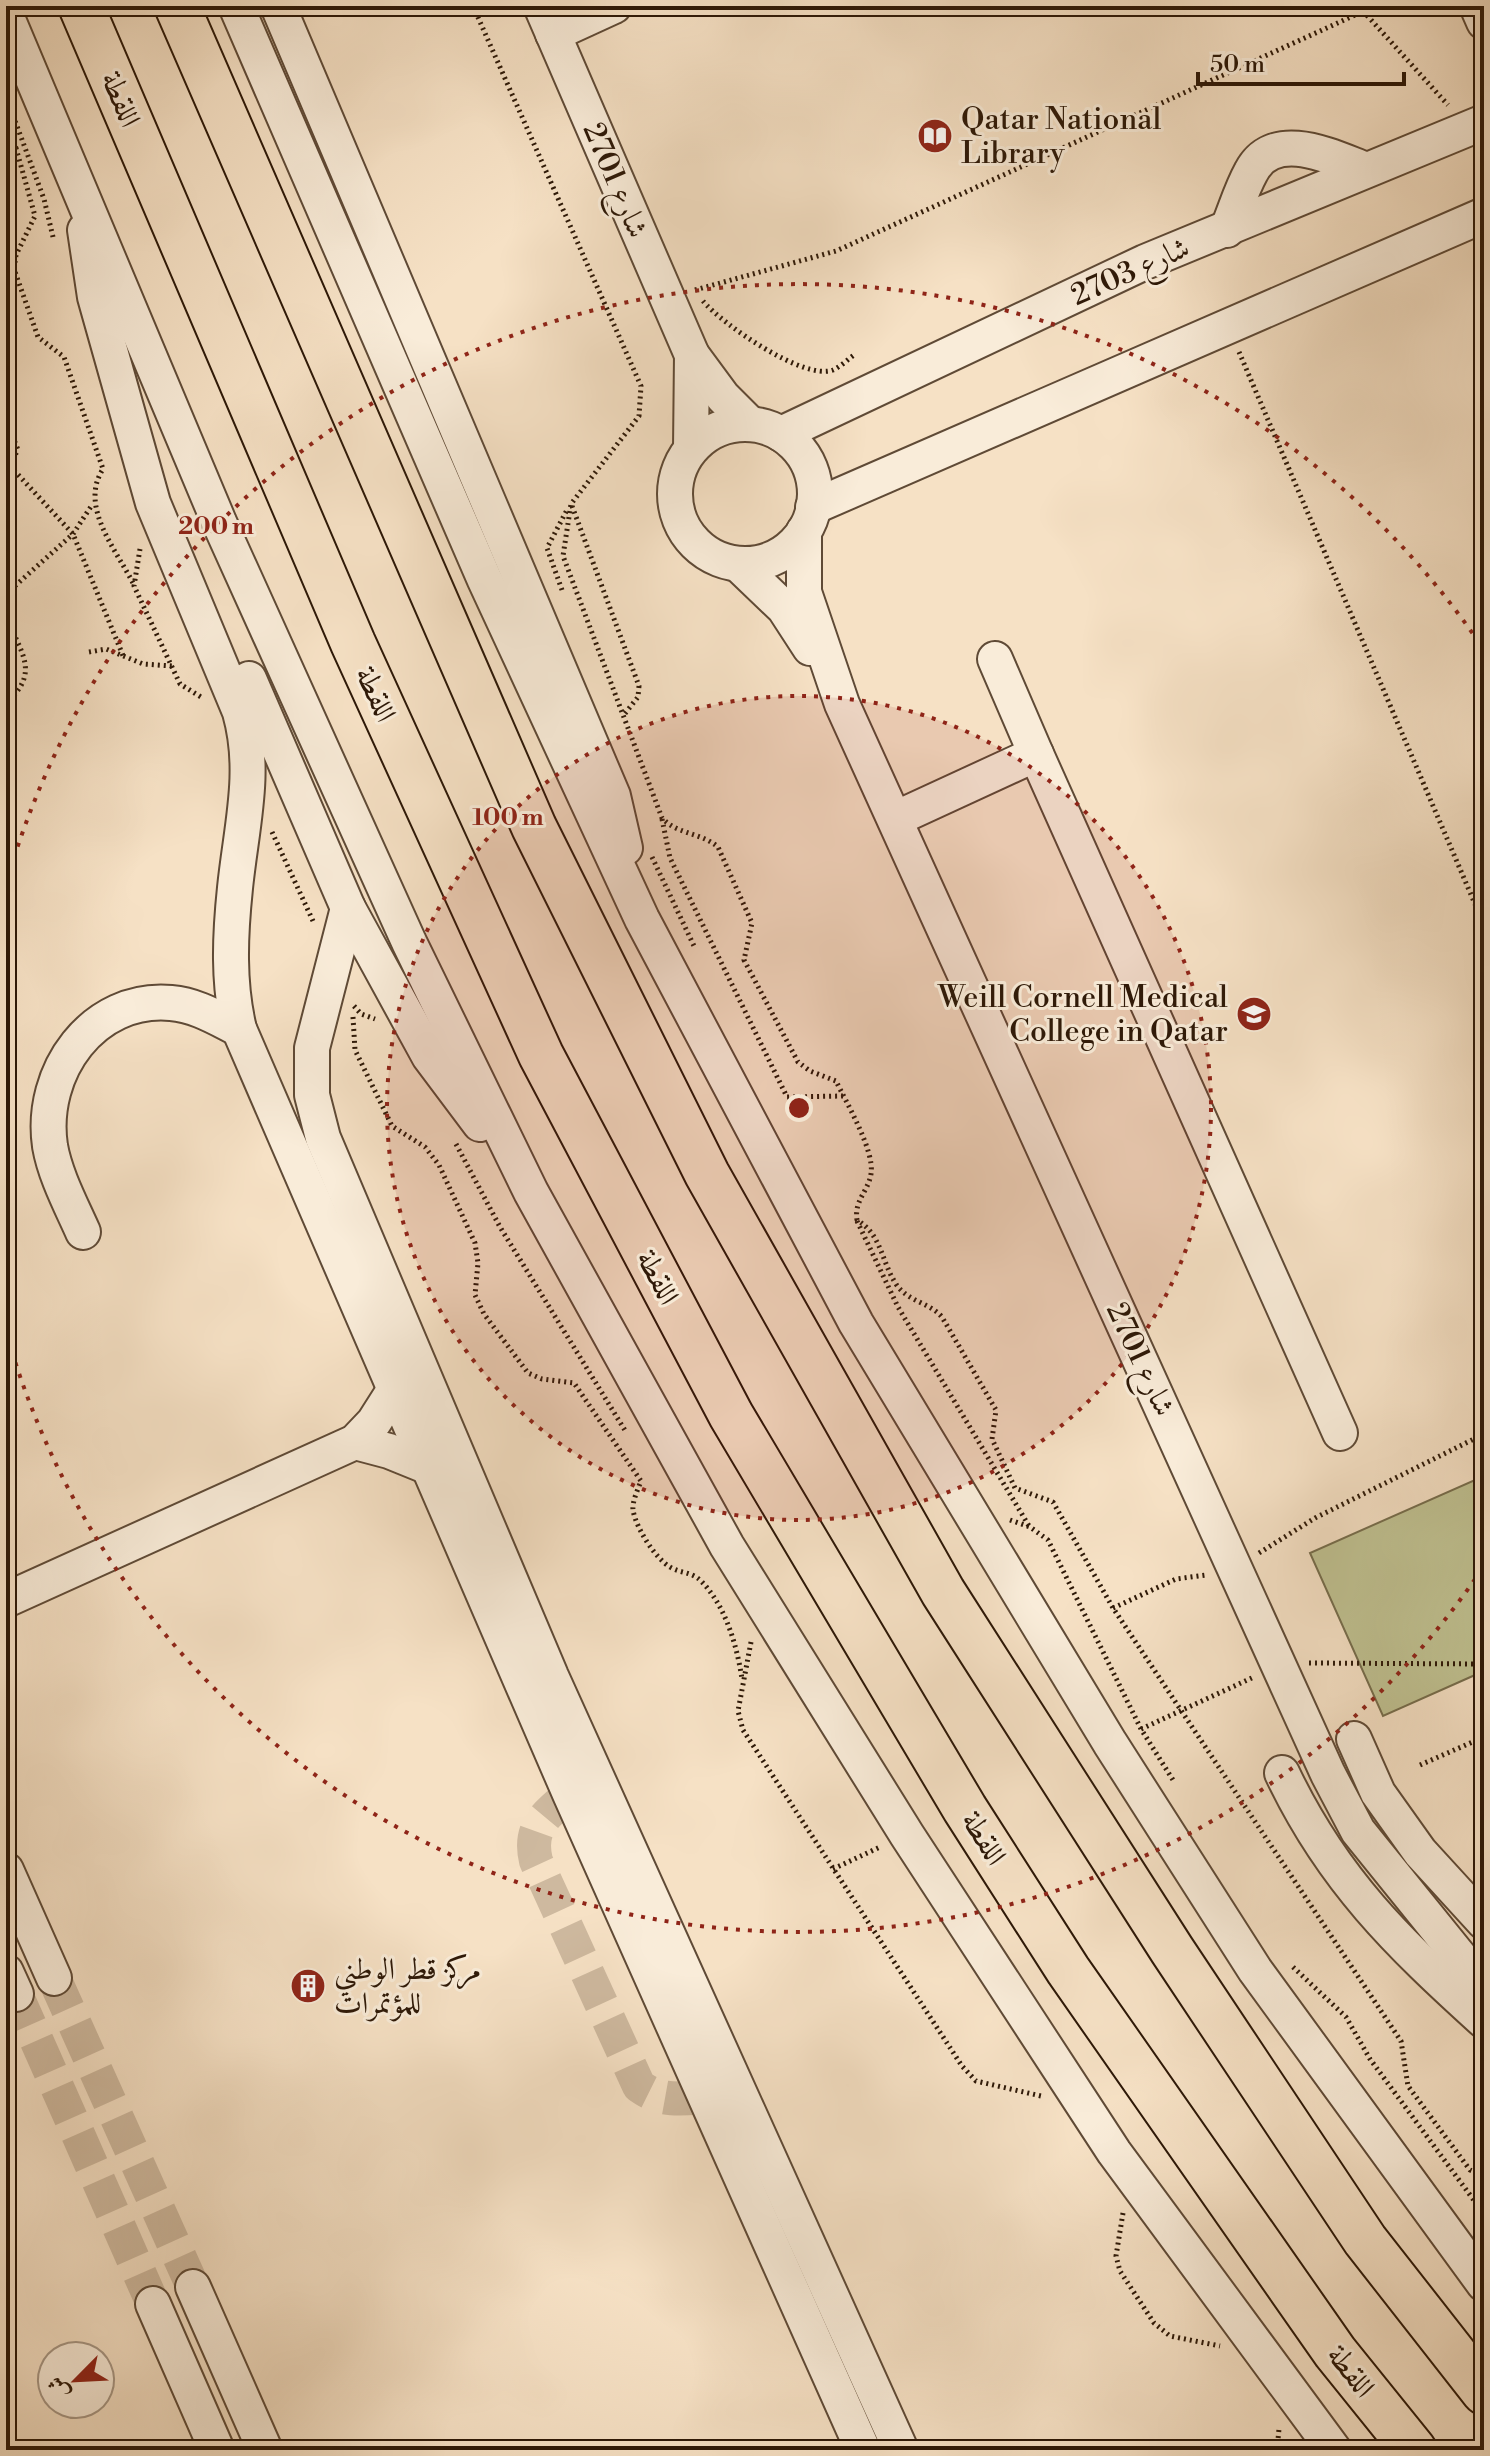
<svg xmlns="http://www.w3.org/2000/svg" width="1490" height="2456" viewBox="0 0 1490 2456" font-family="'Libre Bodoni',Amiri,serif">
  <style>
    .green { fill: #c0c292; stroke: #766d4c; stroke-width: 2 }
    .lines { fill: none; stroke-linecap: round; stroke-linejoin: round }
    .minor-tunnel { stroke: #ceb99f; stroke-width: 34; stroke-dasharray: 34 17; stroke-linecap: butt }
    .minor-casing { stroke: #5f4a36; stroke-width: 38 }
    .major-casing { stroke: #2d1807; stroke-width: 48 }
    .path { stroke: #2d1807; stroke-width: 5; stroke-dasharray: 2 4; stroke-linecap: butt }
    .minor { stroke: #f9ecd9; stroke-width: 34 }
    .major { stroke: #f6e1c5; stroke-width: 44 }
    .ring { fill: none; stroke: #8f2418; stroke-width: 4; stroke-dasharray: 4 8 }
    .labels { text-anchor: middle; stroke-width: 6; stroke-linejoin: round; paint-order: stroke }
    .street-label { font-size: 30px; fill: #2d1807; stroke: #f9ecd9 }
    .poi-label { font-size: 30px; fill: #2d1807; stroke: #f9ecd9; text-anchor: start }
    .centre { fill: #8f2418; stroke: #f9ecd9; stroke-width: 4 }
    .ring-label { font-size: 24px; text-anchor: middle; font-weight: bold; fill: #8f2418; stroke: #f9ecd9; stroke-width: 6; stroke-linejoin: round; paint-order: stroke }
  </style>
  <rect width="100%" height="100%" fill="#f6e1c5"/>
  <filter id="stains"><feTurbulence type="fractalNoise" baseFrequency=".0025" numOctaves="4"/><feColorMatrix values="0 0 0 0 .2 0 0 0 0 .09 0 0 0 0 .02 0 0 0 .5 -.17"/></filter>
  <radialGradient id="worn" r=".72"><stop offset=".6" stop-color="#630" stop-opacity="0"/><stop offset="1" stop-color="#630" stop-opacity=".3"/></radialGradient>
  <polygon class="green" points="1484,1476 1484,1671 1383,1716 1310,1553"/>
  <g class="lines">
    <g class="minor-tunnel">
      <path d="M 570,1794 C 545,1815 528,1828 536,1861 L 639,2086 C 661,2102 680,2099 706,2097"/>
      <polyline points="54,1978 193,2287"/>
      <polyline points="16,1994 153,2304"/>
    </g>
    <defs>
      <g id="minor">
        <polyline points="236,6 484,578 642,919 856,1323 1110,1743 1255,1970 1484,2284"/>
        <polyline points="278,6 613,796 625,848"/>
        <polyline points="541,6 692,355 723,397 750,424"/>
        <polyline points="1477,6 1484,22"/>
        <polyline points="6,15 219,522 409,942 531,1192 727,1546 907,1835 1114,2152 1334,2450"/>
        <polyline points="553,34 614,6"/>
        <path d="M 85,230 L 95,297 L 153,503 L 240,712 C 257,772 241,828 235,888 C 230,936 228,983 239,1029 L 570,1794 L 863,2450"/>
        <path d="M 1227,230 C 1235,211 1241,190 1251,172 C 1274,128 1332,157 1364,169"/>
        <circle cx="745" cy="494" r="70"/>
        <polyline points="781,434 1145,262 1484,122"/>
        <polyline points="691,448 692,355"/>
        <polyline points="813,507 1484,215"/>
        <polyline points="804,531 804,592 842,704 1328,1774 1358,1831 1484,1987"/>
        <polyline points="738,564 784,608 810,648"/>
        <polyline points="995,659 1036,754"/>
        <polyline points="249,679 348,908 429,1056 480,1124"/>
        <polyline points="895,819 1036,754 1340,1433"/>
        <polyline points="348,908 312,1048 312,1095 323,1138 551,1676 901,2450"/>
        <path d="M 83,1232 C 71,1205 55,1175 50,1146 C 39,1072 93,996 171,1003 C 196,1005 217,1018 239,1029"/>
        <polyline points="355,1442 389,1451 426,1466"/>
        <polyline points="6,1600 355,1442 374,1422 395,1389"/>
        <polyline points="1354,1739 1378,1793 1420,1852 1484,1922"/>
        <path d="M 1282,1773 C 1332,1879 1399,1944 1484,2021"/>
        <polyline points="6,1870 54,1978"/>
        <polyline points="6,1972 16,1994"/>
        <polyline points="193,2287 265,2450"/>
        <polyline points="153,2304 217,2450"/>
      </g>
      <g id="major">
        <polyline points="81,6 353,643 541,1055 731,1415 965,1809 1068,1970 1335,2352 1414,2450"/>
        <polyline points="177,6 534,827 707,1174 943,1592 1172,1950 1365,2240 1484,2392"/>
      </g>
    </defs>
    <use href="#minor" class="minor-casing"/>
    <use href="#major" class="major-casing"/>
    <g class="path">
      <path d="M 473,6 L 641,386 L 639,416 L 571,504 L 563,556 L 662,818 C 678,835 700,832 718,847 L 752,923 L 744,960 L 798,1062 L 810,1071 L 836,1081 C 846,1102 875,1151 871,1174 C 868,1192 854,1200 857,1220 C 882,1235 881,1261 896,1284 C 908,1302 929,1302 942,1317 L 996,1410 L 992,1439 L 1015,1488 L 1053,1502 L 1113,1608 L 1401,2041 L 1408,2086 L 1470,2170 L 1484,2176"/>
      <polyline points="1363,11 1448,105"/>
      <polyline points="11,110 44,199 53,237"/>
      <path d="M 6,141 L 16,148 L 35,216 L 16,255 L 14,269 L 38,337 L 64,357 L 103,469 C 79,506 115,548 133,583"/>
      <polyline points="695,290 836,251 1375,6"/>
      <path d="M 703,301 C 722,324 804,381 833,370 C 840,367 847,360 854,355"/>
      <polyline points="1239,352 1484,925"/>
      <polyline points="6,419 18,450 6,470"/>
      <polyline points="10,466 73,534 124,658"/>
      <polyline points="572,506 639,686 638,697 623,716"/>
      <polyline points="140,549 134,586 180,684 201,697"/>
      <polyline points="562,590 547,548 568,508"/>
      <polyline points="6,594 73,534 92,505"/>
      <path d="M 6,616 C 21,654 41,672 6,703"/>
      <polyline points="89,652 106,649 143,664 172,666"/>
      <polyline points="662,819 670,858 787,1097 843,1096"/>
      <polyline points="272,832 313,921"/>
      <polyline points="652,857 694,946"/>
      <polyline points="354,1006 361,1014 375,1019"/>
      <path d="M 353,1017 L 355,1050 L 392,1126 L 425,1147 L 439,1165 L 475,1243 L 478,1263 L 475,1295 L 484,1314 L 528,1373 L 542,1379 L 574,1383 L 641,1481 C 638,1489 632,1502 633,1510 C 636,1528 655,1558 670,1567 C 681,1574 692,1571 702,1582 C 726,1607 737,1646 742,1679"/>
      <polyline points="456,1144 500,1227 626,1432"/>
      <polyline points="857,1221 898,1307 1029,1526"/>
      <polyline points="1010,1520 1030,1527 1048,1540 1141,1729 1173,1780"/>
      <polyline points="1259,1553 1315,1518 1484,1434"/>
      <polyline points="1113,1608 1176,1579 1206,1575"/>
      <polyline points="751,1642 738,1711 743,1730 962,2066 976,2081 1041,2096"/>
      <polyline points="1309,1663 1484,1664"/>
      <polyline points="1141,1729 1254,1677"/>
      <polyline points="1420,1765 1484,1737"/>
      <polyline points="833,1869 880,1847"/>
      <polyline points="1293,1967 1346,2017 1370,2059 1484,2214"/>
      <polyline points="1123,2213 1116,2256 1120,2271 1154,2323 1170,2336 1220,2346"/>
      <polyline points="1277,2450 1279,2429"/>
    </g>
    <use href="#minor" class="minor"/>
    <use href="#major" class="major"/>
  </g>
  <circle cx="799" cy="1108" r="412" fill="#8f2418" fill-opacity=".12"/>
  <g class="ring">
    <circle cx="799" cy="1108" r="412"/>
    <path d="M1482 1569A824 824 0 0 1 7 1335M7 881A824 824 0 0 1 1482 647"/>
  </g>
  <defs>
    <symbol id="library-disc" viewBox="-11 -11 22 22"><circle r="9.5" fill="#8f2418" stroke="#f9ecd9"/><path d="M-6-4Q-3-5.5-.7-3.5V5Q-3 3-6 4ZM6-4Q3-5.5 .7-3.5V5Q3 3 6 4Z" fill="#fff"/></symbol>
    <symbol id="university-disc" viewBox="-11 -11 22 22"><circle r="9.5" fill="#8f2418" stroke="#f9ecd9"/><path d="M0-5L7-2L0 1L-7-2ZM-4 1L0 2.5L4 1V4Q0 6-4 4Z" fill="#fff"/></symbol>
    <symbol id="building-disc" viewBox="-11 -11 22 22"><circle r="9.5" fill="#8f2418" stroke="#f9ecd9"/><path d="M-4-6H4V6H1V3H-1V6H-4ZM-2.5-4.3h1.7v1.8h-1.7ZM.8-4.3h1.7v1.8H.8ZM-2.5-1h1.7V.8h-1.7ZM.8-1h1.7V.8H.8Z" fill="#fff"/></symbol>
  </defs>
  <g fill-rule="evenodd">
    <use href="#library-disc" x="915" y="116" width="40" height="40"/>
    <use href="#university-disc" x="1234" y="994" width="40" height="40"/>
    <use href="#building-disc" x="288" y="1966" width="40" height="40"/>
  </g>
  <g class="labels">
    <g class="street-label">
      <text transform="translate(121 99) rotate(67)" y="10">اللقطة</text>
      <text transform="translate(616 180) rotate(67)" y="10">شارع 2701</text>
      <text transform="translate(1130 271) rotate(-24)" y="10">شارع 2703</text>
      <text transform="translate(376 694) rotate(65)" y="10">اللقطة</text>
      <text transform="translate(658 1277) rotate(62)" y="10">اللقطة</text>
      <text transform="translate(1141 1359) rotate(65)" y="10">شارع 2701</text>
      <text transform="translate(984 1838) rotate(58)" y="10">اللقطة</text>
      <text transform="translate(1351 2371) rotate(52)" y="10">اللقطة</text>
    </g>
    <g class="poi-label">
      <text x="961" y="129">Qatar National<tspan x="961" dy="34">Library</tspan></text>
      <text x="1228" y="1007" text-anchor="end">Weill Cornell Medical<tspan x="1228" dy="34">College in Qatar</tspan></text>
      <text x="334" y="1979">مركز قطر الوطني<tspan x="334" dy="34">للمؤتمرات</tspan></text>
    </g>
  </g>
  <circle cx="799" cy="1108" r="12" class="centre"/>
  <g class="ring-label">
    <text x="216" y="534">200 m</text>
    <text x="508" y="825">100 m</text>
  </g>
  <rect width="1490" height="2456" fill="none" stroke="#f6e1c5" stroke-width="32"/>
  <rect x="8" y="8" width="1474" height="2440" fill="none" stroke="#2d1807" stroke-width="4"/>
  <rect x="16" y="16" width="1458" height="2424" fill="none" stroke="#2d1807" stroke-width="2"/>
  <g transform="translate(76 2380) rotate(246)"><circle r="38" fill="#f9ecd9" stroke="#a79785" stroke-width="2"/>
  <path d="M0-6L14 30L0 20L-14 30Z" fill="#8f2418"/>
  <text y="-12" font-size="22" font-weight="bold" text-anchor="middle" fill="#2d1807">ش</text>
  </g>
  <path d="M1198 72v12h206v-12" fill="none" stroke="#2d1807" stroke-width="4"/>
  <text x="1210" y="72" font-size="24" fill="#2d1807" stroke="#f9ecd9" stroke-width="6" paint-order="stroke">50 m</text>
  <rect width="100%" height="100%" filter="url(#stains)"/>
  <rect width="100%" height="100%" fill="url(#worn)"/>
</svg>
